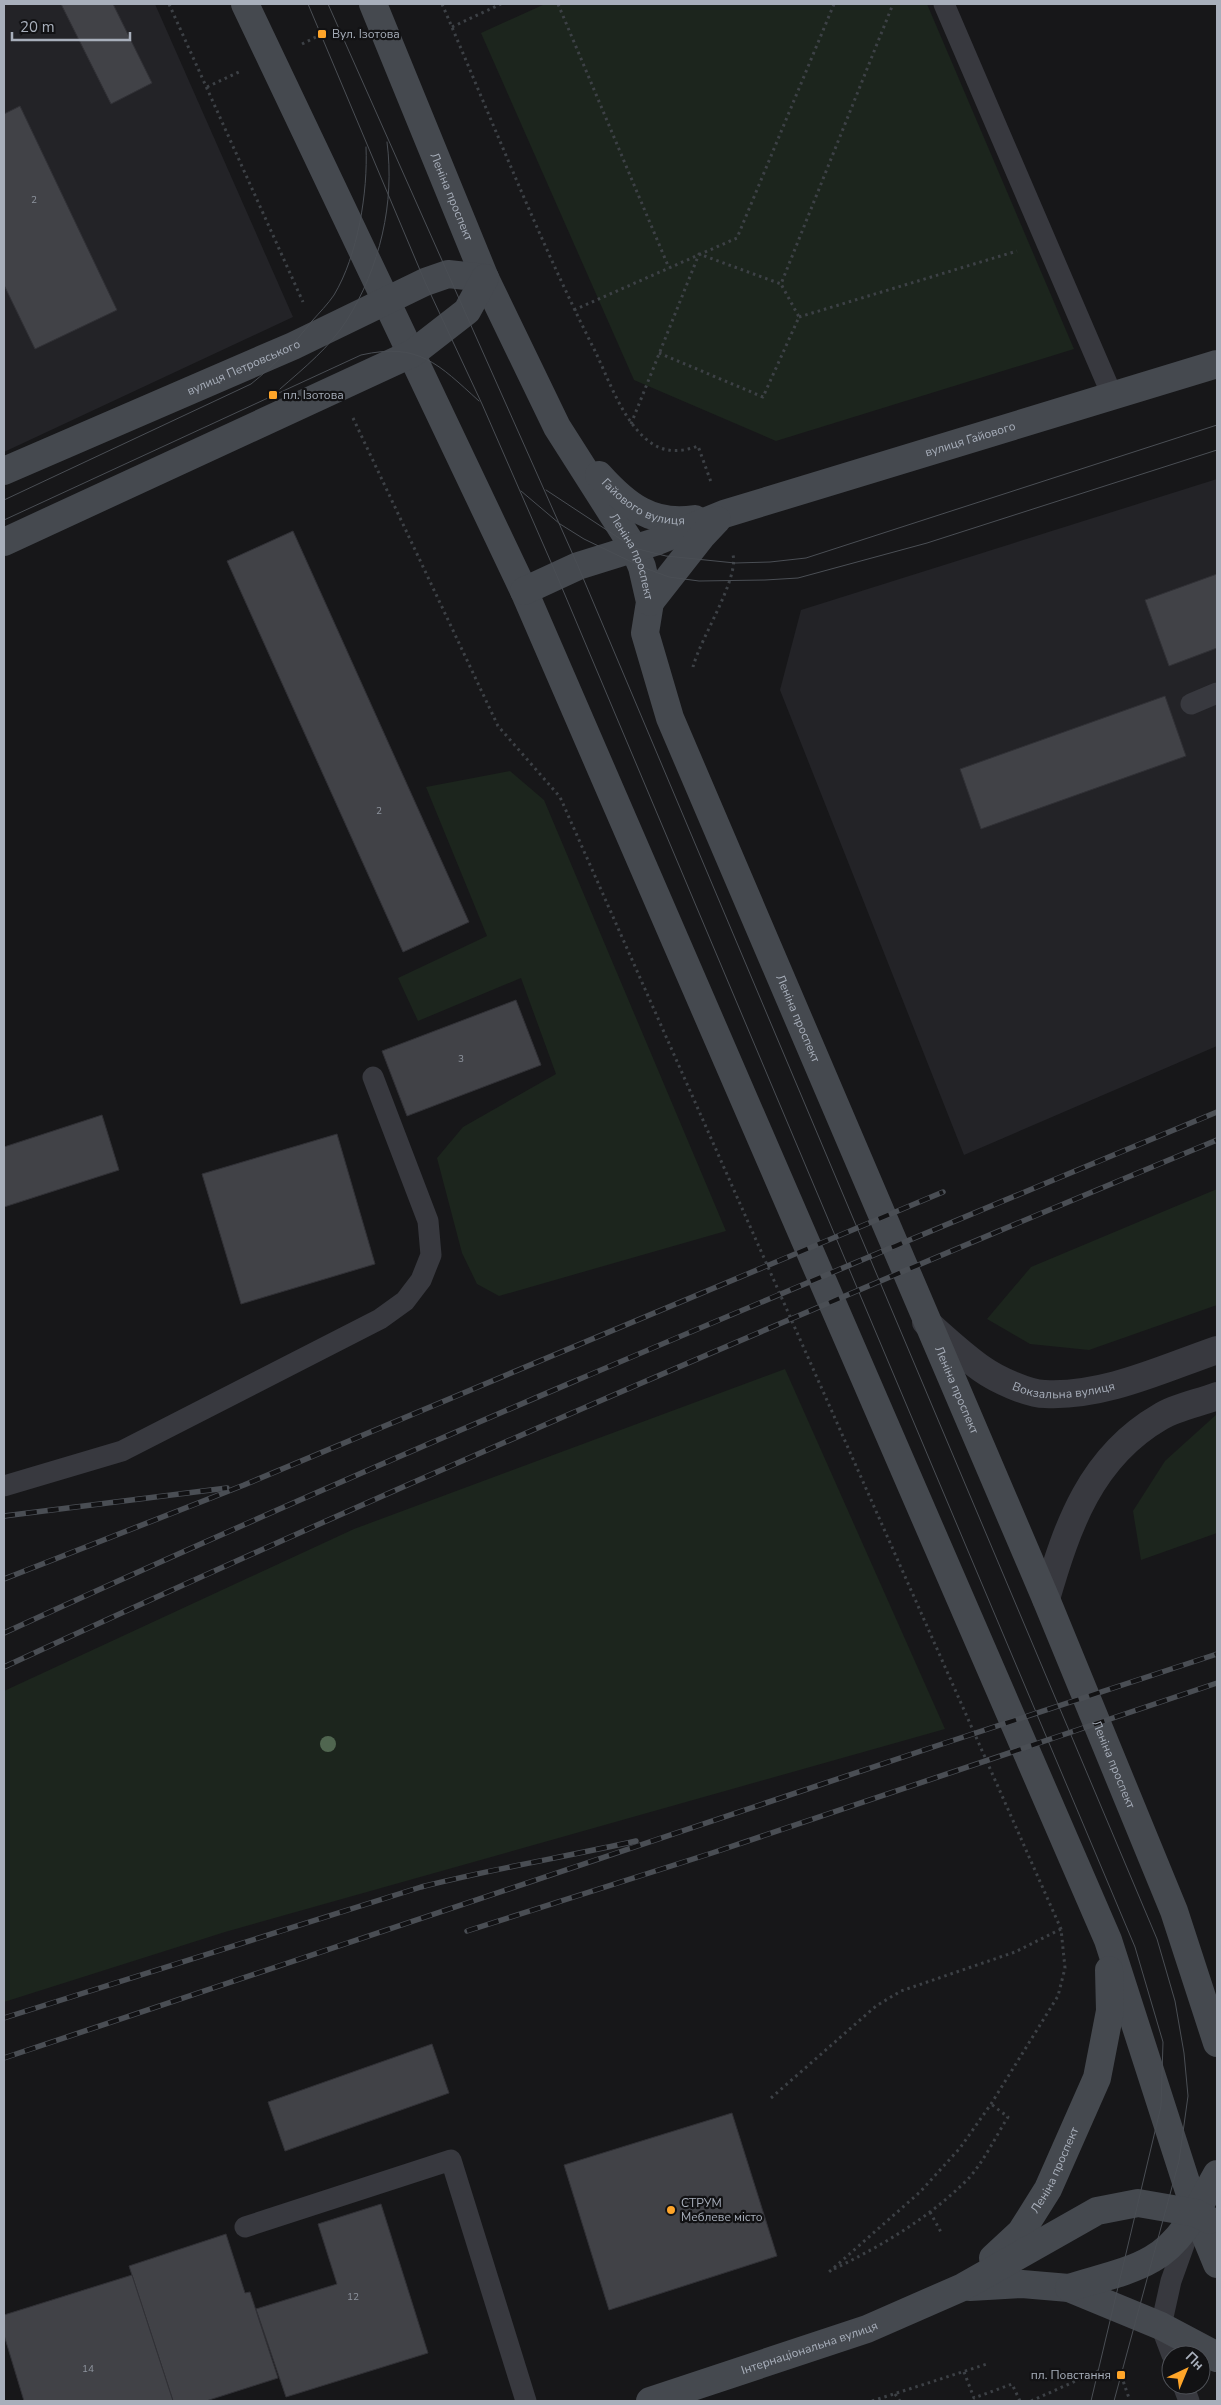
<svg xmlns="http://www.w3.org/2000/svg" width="1221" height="2405" viewBox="0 0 1221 2405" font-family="'Nunito Sans',sans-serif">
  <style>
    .built { fill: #232327 }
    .green { fill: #1c251d }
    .building { fill: #414247; stroke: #313136 }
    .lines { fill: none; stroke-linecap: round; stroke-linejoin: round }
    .path { stroke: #3d4146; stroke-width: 3; stroke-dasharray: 2.5 4; stroke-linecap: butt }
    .lane { stroke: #38393f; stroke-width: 21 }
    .street { stroke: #38393f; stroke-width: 28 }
    .secondary { stroke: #45494f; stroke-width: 28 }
    .tram { stroke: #4a4e54; stroke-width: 1 }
    .rail-casing { stroke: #4a4e54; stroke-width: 5.5 }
    .rail { stroke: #121214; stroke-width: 4; stroke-dasharray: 11; stroke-linecap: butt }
    .tree { fill: #506650 }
    .poi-dot { fill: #ffa529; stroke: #121214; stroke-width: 2 }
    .labels { text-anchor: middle; stroke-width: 4.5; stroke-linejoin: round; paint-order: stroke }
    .number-label { font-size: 10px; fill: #8e949e }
    .poi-label { font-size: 12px; fill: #a8afbb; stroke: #121214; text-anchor: start }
    .street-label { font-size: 12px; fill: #a8afbb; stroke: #121214 }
  </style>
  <rect width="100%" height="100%" fill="#171719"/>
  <g class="built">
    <polygon points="4,4 155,4 293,317 4,452"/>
    <polygon points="1217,479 1217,1046 964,1155 780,690 801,610"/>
  </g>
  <g class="green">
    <polygon points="545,4 927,4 1074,349 776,441 634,380 481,33"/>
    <polygon points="510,771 544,800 726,1231 499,1296 477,1284 462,1253 437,1158 463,1127 556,1074 521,978 418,1021 398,978 487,936 426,787"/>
    <polygon points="1217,1189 1217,1305 1089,1350 1030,1344 987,1319 1031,1267"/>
    <polygon points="785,1369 945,1729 225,1932 4,2002 4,1691 354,1529"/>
    <polygon points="1217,1414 1217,1533 1141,1560 1133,1511 1165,1461"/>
  </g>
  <g class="building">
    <polygon points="61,4 113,4 152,83 111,104"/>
    <polygon points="20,106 117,310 35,349 4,285 4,114"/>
    <polygon points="293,531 469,922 403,952 227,561"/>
    <polygon points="1217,574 1217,648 1169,666 1145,600"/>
    <polygon points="1165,696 1186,756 981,829 960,769"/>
    <polygon points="516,1000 541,1065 407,1116 382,1051"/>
    <polygon points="102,1115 119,1170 4,1207 4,1147"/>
    <polygon points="337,1134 375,1264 241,1304 202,1174"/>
    <polygon points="432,2044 449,2093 285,2151 268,2102"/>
    <polygon points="732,2113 777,2256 609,2310 564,2165"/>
    <polygon points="381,2204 428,2353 286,2397 256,2309 337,2284 318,2224"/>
    <polygon points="226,2234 245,2293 250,2292 278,2378 206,2401 173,2401 129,2266"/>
    <polygon points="132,2275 173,2401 24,2401 4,2335 4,2315"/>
  </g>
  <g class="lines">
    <g class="path">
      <polyline points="169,4 303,302"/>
      <path d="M 442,4 C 492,120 538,238 595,351 C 609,380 621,417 646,439 C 662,453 679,453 698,446 L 711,482"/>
      <polyline points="558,4 669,268"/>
      <polyline points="452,27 501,4"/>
      <polyline points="302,44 322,34"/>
      <polyline points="207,87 239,72"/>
      <polyline points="574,310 737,238 834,4"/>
      <polyline points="799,317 1017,251"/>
      <polyline points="659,353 763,397 799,317 781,284"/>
      <polyline points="353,418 498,726 560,797 1061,1929 1065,1968 1058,1996 991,2104 960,2148 920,2192 829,2272"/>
      <polyline points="631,424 699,254 781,284 893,4"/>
      <path d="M 693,667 C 700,639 739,579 733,555"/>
      <polyline points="771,2098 876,2006 901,1991 1015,1952 1061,1929"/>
      <polyline points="930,2212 942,2234"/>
      <path d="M 834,2269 C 883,2245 929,2218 968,2179 C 983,2163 996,2136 1008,2117 L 991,2104"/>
      <polyline points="964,2372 974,2398 1012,2384 1020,2401"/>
      <polyline points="895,2394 900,2401"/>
      <polyline points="872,2401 987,2364"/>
      <polyline points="1031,2401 1098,2371 1121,2375 1130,2401"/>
    </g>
    <g class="lane">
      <polyline points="944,4 1112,395"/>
      <polyline points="1191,704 1217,693"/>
      <polyline points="4,1486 122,1451 380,1319 405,1301 421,1280 431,1255 428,1221 373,1077"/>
      <polyline points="245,2227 451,2160 526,2401"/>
      <polyline points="1172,2355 1161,2326 1171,2281 1190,2228"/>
      <polyline points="1183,2385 1189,2401"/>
    </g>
    <g class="street">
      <path id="s1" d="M 926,1322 C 944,1338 962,1355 982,1369 C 996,1379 1028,1394 1045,1394 C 1104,1397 1162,1369 1217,1350"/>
      <path d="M 1046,1599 C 1067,1526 1091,1457 1160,1417 C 1176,1407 1199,1403 1217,1396"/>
    </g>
    <g class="secondary">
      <polyline points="245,4 524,591 1108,1940 1196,2213 1217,2264"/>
      <path id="s2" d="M 373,4 L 485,278 L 557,427 L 634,548 L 642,567 L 650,602 L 645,633 L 670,718 L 1046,1599 L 1174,1911 L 1217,2043"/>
      <path id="s3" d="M 4,471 L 293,346 L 425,282 L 448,274 L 485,278"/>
      <path id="s4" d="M 599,475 C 626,505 652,526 695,519"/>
      <polyline points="4,542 413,353 467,311 485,278"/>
      <path id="s5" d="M 524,591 L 578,566 L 655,542 L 724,514 L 1217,364"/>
      <polyline points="650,602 701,537 717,520"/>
      <path id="s6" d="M 993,2258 L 1021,2232 L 1048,2189 L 1097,2078 L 1110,2011 L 1109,1970"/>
      <polyline points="970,2287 1022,2284 1069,2288 1161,2326 1210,2352 1217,2358"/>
      <path d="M 1069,2288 C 1096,2279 1128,2273 1152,2259 C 1184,2241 1200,2204 1217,2174"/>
      <path id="s7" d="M 650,2401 L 867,2329 L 963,2287 L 1097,2211 L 1138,2203 L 1196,2213 L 1209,2220"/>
    </g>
    <g class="tram">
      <polyline points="308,4 425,282 482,404 557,576 1135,1947 1163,2042 1161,2106 1091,2401"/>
      <polyline points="328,4 578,566 1157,1939 1175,2001 1184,2053 1188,2096 1179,2161 1114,2401"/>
      <path d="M 280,389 C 304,368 330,347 347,320 C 380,267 395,203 387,142"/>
      <polyline points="546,490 634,548 666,556 735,563 770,562 806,558 1217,425"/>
      <polyline points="521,491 560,524 584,539 642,567 669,577 699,581 765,580 798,578 927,543 1217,450"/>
      <path d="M 4,500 L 251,384 C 275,365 293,345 312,321 C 319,313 328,304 334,295 C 358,255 368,192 366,147"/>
      <path d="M 4,520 L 361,355 C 419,342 438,364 479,401"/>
    </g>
    <defs>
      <g id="rail">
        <polyline points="4,1516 227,1488"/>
        <polyline points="4,1579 244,1485 943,1192"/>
        <path d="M 4,1633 C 404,1449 811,1281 1217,1112"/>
        <path d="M 4,1667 C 404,1482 810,1309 1217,1140"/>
        <polyline points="467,1931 712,1853 1217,1683"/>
        <path d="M 4,2018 L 421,1887 C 492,1869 564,1857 636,1841"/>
        <polyline points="4,2058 936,1746 1217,1654"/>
      </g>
    </defs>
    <use href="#rail" class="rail-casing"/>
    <use href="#rail" class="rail"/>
  </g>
  <circle class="tree" cx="328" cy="1744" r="8"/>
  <g class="poi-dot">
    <rect x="317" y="29" width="10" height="10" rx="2.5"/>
    <rect x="268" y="390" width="10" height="10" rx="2.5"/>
    <circle cx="671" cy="2210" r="5"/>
    <rect x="1116" y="2370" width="10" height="10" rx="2.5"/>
  </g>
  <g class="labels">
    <g class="number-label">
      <text x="34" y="203">2</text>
      <text x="379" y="814">2</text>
      <text x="461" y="1062">3</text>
      <text x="353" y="2300">12</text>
      <text x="88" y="2372">14</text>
    </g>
    <g class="poi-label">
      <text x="332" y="38">Вул. Ізотова</text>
      <text x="283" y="399">пл. Ізотова</text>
      <text x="681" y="2207">СТРУМ<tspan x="681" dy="14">Меблеве місто</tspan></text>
      <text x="1111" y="2379" text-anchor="end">пл. Повстання</text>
    </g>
    <g class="street-label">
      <text dy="4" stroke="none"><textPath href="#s2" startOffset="208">Леніна проспект</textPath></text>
      <text dy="4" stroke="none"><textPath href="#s3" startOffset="261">вулиця Петровського</textPath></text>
      <text dy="4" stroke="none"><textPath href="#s5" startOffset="472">вулиця Гайового</textPath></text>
      <text dy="4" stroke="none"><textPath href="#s4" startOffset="54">Гайового вулиця</textPath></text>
      <text dy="4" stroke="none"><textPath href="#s2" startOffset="612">Леніна проспект</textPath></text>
      <text dy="4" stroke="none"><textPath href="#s2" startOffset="1108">Леніна проспект</textPath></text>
      <text dy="4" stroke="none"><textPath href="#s1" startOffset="160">Вокзальна вулиця</textPath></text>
      <text dy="4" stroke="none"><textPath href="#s2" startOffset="1512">Леніна проспект</textPath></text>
      <text dy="4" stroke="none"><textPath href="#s2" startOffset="1918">Леніна проспект</textPath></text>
      <text dy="4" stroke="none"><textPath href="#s6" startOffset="109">Леніна проспект</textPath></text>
      <text dy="4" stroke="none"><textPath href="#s7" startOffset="168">Інтернаціональна вулиця</textPath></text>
    </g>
  </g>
  <rect width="1221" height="2405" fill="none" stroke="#a8afbb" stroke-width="10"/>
  <g transform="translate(1186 2370) rotate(44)"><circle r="24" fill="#121214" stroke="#4e5157"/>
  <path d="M0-4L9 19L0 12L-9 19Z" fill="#ffa529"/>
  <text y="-8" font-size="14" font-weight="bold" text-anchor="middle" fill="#a8afbb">Пн</text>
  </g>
  <path d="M12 32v8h118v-8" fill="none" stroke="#a8afbb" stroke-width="2.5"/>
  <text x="20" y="32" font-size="15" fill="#a8afbb" stroke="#121214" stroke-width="4" paint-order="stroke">20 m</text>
</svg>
